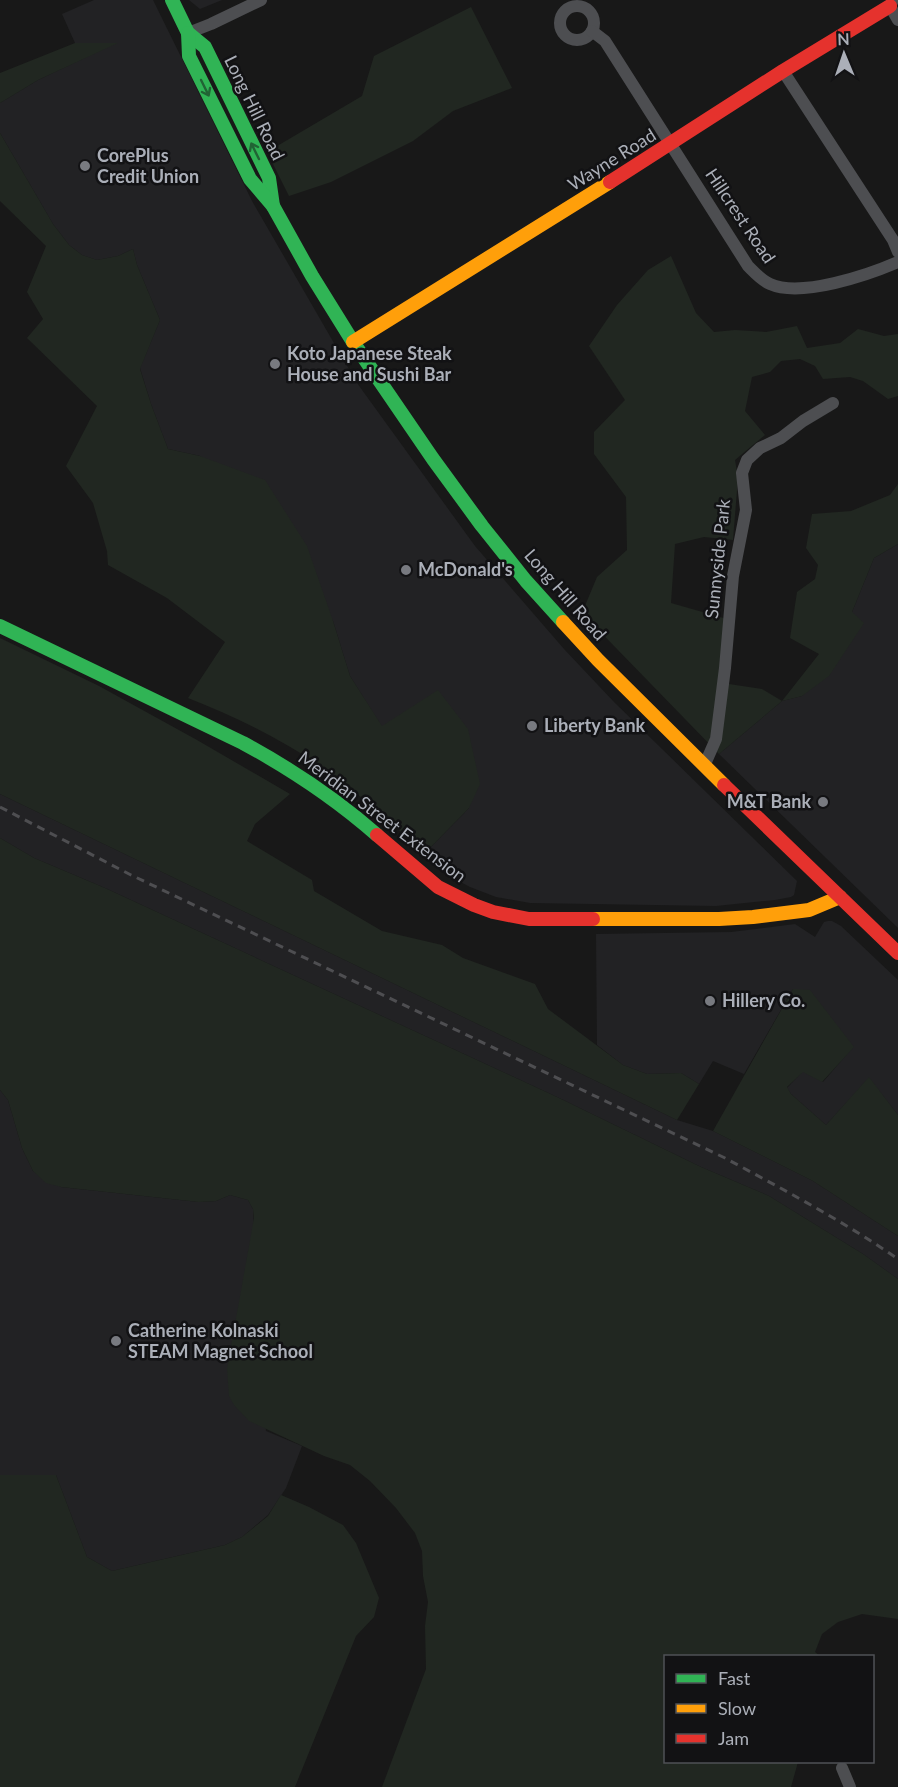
<svg xmlns="http://www.w3.org/2000/svg" width="898" height="1787" viewBox="0 0 898 1787" font-family="Lato,sans-serif">
  <style>
    .built { fill: #222224 }
    .green { fill: #212721 }
    .lines { fill: none; stroke-linecap: round; stroke-linejoin: round }
    .street { stroke: #4d4e51; stroke-width: 12 }
    .fast { stroke: #30b455; stroke-width: 14 }
    .slow { stroke: #ff9f0a; stroke-width: 14 }
    .jam { stroke: #e5322d; stroke-width: 14 }
    .rail { stroke: #4e4e51; stroke-width: 3; stroke-dasharray: 8 6; stroke-linecap: butt }
    .oneway { stroke: #216334 }
    .poi-dot { fill: #787a80; stroke: #121214; stroke-width: 2 }
    .labels { text-anchor: middle; stroke-width: 5; stroke-linejoin: round; paint-order: stroke }
    .street-label { font-size: 18px; fill: #abafb8; stroke: #121214 }
    .poi-label { font-size: 18px; font-weight: bold; fill: #abafb8; stroke: #121214; text-anchor: start }
  </style>
  <rect width="100%" height="100%" fill="#181818"/>
  <g class="built">
    <polygon points="94,0 153,0 252,201 357,383 475,546 564,649 614,702 797,881 794,895 791,897 775,900 716,906 530,903 496,897 470,887 444,873 425,853 469,808 382,727 350,676 333,621 200,456 168,449 151,404 140,368 160,320 137,265 133,249 118,256 97,260 82,255 69,245 53,224 0,133 0,103 38,80 116,43 75,43 62,14"/>
    <polygon points="189,0 222,0 200,9"/>
    <polygon points="898,544 898,928 719,754 782,701 802,696 852,612 874,558"/>
    <polygon points="0,794 677,1120 713,1131 813,1181 898,1236 898,1279 863,1254 769,1196 701,1167 557,1097 105,888 34,858 0,838"/>
    <polygon points="828,921 832,921 841,926 898,980 898,1115 869,1078 826,1125 791,1094 787,1088 803,1071 823,1082 853,1047 793,989 744,1074 713,1061 699,1084 681,1073 647,1074 623,1065 597,1045 596,934 731,932 795,924 815,937 824,922"/>
    <polygon points="0,1090 8,1100 22,1148 33,1171 61,1187 199,1202 216,1201 230,1195 248,1200 253,1209 266,1431 302,1446 286,1488 268,1515 242,1537 225,1545 112,1571 87,1557 56,1475 0,1475"/>
  </g>
  <g class="green">
    <polygon points="471,7 512,88 453,111 413,141 331,182 289,196 267,152 362,96 374,56"/>
    <polygon points="75,43 118,43 38,80 0,103 0,73"/>
    <path d="M 0,133 L 53,224 L 69,245 L 82,255 L 97,260 L 118,256 L 133,249 L 137,265 L 160,320 L 140,369 L 151,404 L 168,449 L 200,456 L 265,480 L 307,546 L 333,621 L 350,676 L 382,726 L 438,690 L 468,729 L 480,784 L 469,808 L 425,853 C 393,825 361,795 326,770 C 284,740 236,717 188,698 L 225,642 L 167,598 L 108,565 L 107,551 L 93,503 L 66,466 L 97,406 L 27,338 L 43,319 L 27,292 L 46,246 L 0,201 Z"/>
    <polygon points="671,256 696,313 714,332 735,330 766,332 797,326 807,348 840,343 858,329 884,336 898,334 898,396 888,399 863,381 850,377 823,379 815,366 800,359 781,361 770,372 752,377 745,411 765,435 735,460 738,478 733,540 704,537 675,544 671,603 734,621 729,684 762,689 782,701 819,654 790,638 797,592 815,579 818,565 806,548 812,514 851,511 890,495 898,484 898,544 874,558 852,612 864,623 829,676 802,696 782,701 719,754 582,613 597,577 627,550 626,497 594,454 594,432 625,400 589,346 617,305 648,270"/>
    <polygon points="0,638 99,686 197,740 290,794 255,824 247,841 312,880 314,891 382,931 442,945 463,958 535,984 548,1009 623,1065 647,1074 681,1073 699,1084 677,1120 0,794"/>
    <polygon points="0,838 34,858 105,888 557,1097 701,1167 769,1196 863,1254 898,1279 898,1619 862,1614 838,1622 822,1634 815,1652 820,1656 666,1656 666,1762 798,1762 791,1787 382,1787 426,1669 425,1626 428,1602 423,1576 422,1551 415,1533 396,1508 370,1481 350,1465 324,1456 249,1421 234,1405 229,1396 227,1369 254,1218 253,1209 248,1200 230,1195 216,1201 199,1202 61,1187 46,1183 33,1171 22,1148 8,1100 0,1090"/>
    <polygon points="793,989 810,990 854,1047 822,1082 803,1072 787,1087 791,1094 826,1125 869,1077 898,1115 898,1236 813,1181 713,1131"/>
    <polygon points="0,1475 56,1475 87,1557 112,1571 225,1545 242,1537 268,1516 281,1495 309,1507 343,1525 356,1543 379,1598 374,1617 356,1636 295,1787 0,1787"/>
  </g>
  <g class="lines">
    <g class="street">
      <polyline points="893,0 890,6 898,20"/>
      <circle cx="577" cy="23" r="17"/>
      <path d="M 592,31 L 605,41 L 748,266 C 755,273 761,280 770,284 C 801,298 868,275 898,262"/>
      <polyline points="188,33 211,24 261,0"/>
      <polyline points="783,71 893,240 898,252"/>
      <polyline points="705,764 716,739 725,668 733,576 746,510 742,473 747,460 760,448 781,438 803,421 833,403"/>
      <polyline points="842,1768 850,1787"/>
    </g>
    <g class="fast">
      <polyline points="172,0 188,33 205,47 269,178 273,206"/>
      <polyline points="188,33 189,56 250,179 273,206 312,276 353,342 433,459 482,526 526,581 563,622"/>
      <path d="M 0,626 L 243,743 C 291,769 336,799 377,835"/>
    </g>
    <g class="slow">
      <polyline points="353,342 610,182"/>
      <polyline points="563,622 598,660 724,785"/>
      <polyline points="593,919 719,919 753,917 809,910 840,897"/>
    </g>
    <g class="jam">
      <polyline points="610,182 783,71 890,6"/>
      <polyline points="724,785 898,953"/>
      <polyline points="377,835 438,887 474,905 493,912 529,919 593,919"/>
    </g>
    <path class="rail" d="M 0,807 L 131,875 L 725,1158 C 784,1190 843,1221 898,1259"/>
  </g>
  <defs><path id="oneway-shaft" d="M-6 0H5M1.5-3L5.5 0L1.5 3" fill="none" stroke-width="1.6" stroke-linecap="round" stroke-linejoin="round" transform="scale(1.5)"/></defs>
  <g class="oneway">
    <use href="#oneway-shaft" transform="translate(205 88) rotate(64)"/>
    <use href="#oneway-shaft" transform="translate(255 151) rotate(-116)"/>
  </g>
  <g class="poi-dot">
    <circle cx="85" cy="166" r="6"/>
    <circle cx="275" cy="364" r="6"/>
    <circle cx="406" cy="570" r="6"/>
    <circle cx="532" cy="726" r="6"/>
    <circle cx="823" cy="802" r="6"/>
    <circle cx="710" cy="1001" r="6"/>
    <circle cx="116" cy="1341" r="6"/>
  </g>
  <g class="labels">
    <g class="street-label">
      <text transform="translate(254 108) rotate(64)" y="6">Long Hill Road</text>
      <text transform="translate(612 160) rotate(-32)" y="6">Wayne Road</text>
      <text transform="translate(740 216) rotate(56)" y="6">Hillcrest Road</text>
      <text transform="translate(718 559) rotate(-84)" y="6">Sunnyside Park</text>
      <text transform="translate(565 595) rotate(49)" y="6">Long Hill Road</text>
      <text transform="translate(382 817) rotate(37)" y="6">Meridian Street Extension</text>
    </g>
    <g class="poi-label">
      <text x="97" y="162">CorePlus<tspan x="97" dy="21">Credit Union</tspan></text>
      <text x="287" y="360">Koto Japanese Steak<tspan x="287" dy="21">House and Sushi Bar</tspan></text>
      <text x="418" y="576">McDonald's</text>
      <text x="544" y="732">Liberty Bank</text>
      <text x="811" y="808" text-anchor="end">M&amp;T Bank</text>
      <text x="722" y="1007">Hillery Co.</text>
      <text x="128" y="1337">Catherine Kolnaski<tspan x="128" dy="21">STEAM Magnet School</tspan></text>
    </g>
  </g>
  <rect x="664" y="1655" width="210" height="108" fill="#121214" stroke="#4f5156" stroke-width="1.5"/>
  <rect x="676" y="1674" width="30" height="9" fill="#30b455" stroke="#4f5156" stroke-width="1.5"/>
  <text x="718" y="1685" font-size="18" fill="#abafb8">Fast</text>
  <rect x="676" y="1704" width="30" height="9" fill="#ff9f0a" stroke="#4f5156" stroke-width="1.5"/>
  <text x="718" y="1715" font-size="18" fill="#abafb8">Slow</text>
  <rect x="676" y="1734" width="30" height="9" fill="#e5322d" stroke="#4f5156" stroke-width="1.5"/>
  <text x="718" y="1745" font-size="18" fill="#abafb8">Jam</text>
  <g transform="translate(844 54) rotate(358)" stroke="#121214" stroke-width="4.5" paint-order="stroke">
  <path d="M0-4.5L10 22L0 15L-10 22Z" fill="#abafb8"/>
  <text y="-9" font-size="16" font-weight="bold" text-anchor="middle" fill="#abafb8">N</text>
  </g>
</svg>
